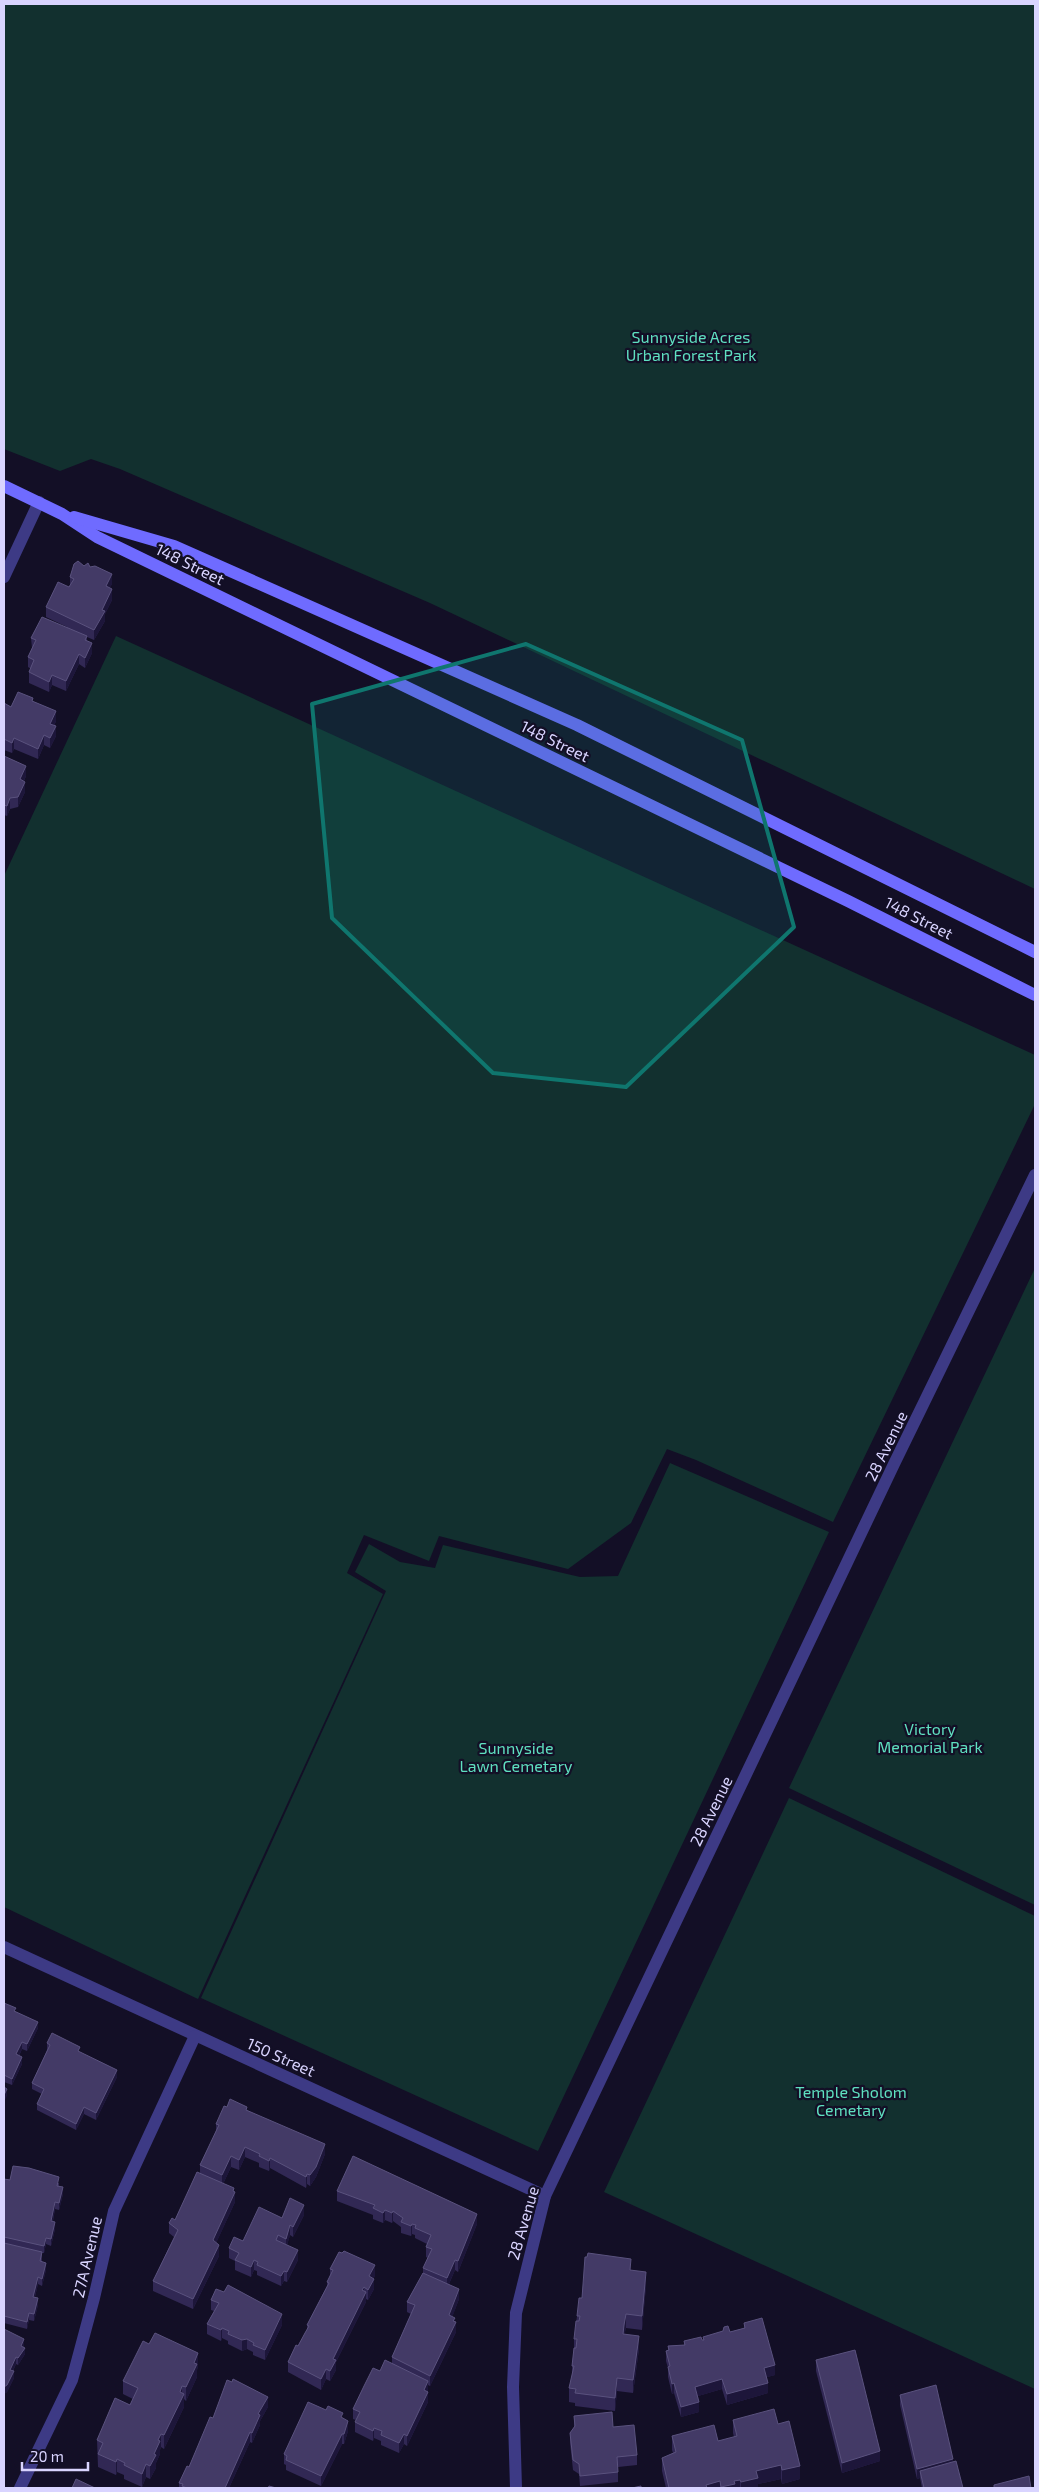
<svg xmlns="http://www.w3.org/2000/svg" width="1039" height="2492" viewBox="0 0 1039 2492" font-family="'Exo 2',sans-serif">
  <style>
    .green { fill: #12302f }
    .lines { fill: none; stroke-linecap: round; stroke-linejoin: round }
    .minor { stroke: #3d3a85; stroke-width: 12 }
    .tertiary { stroke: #3d3a85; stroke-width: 12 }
    .secondary { stroke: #6f6bff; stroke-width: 12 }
    .wall { fill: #312854 }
    .shaded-wall { fill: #1d163a }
    .building { fill: #433a66; stroke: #5a527e }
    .marked { fill: #0f766e; fill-opacity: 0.2; stroke: #0f766e; stroke-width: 4; stroke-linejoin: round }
    .labels { text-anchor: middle; stroke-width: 4.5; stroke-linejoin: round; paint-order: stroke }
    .park-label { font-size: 16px; fill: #5fe0c0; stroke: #130f26 }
    .street-label { font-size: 16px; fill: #d9d4ff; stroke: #130f26 }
  </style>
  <rect width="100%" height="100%" fill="#130f26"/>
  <g class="green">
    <polygon points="4,4 1035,4 1035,889 430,603 120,469 91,459 60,471 4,449"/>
    <polygon points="116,636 1035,1055 1035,1104 833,1522 696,1460 667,1449 631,1523 568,1569 439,1536 429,1561 364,1535 347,1573 383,1594 198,1999 4,1907 4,876"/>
    <polygon points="1035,1268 1035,1905 789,1788"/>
    <polygon points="670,1463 829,1532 538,2151 201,1998 386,1591 355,1572 369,1544 400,1562 435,1568 443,1545 580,1577 618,1576"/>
    <polygon points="789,1798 1035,1916 1035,2389 604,2192"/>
  </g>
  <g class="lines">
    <g class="minor">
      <polyline points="4,577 39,502"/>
      <polyline points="4,1947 545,2196"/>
      <polyline points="20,2488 72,2380 94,2298 114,2211 195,2036"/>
    </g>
    <polyline class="tertiary" points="516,2488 513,2387 516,2313 545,2196 894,1464 1035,1175"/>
    <g class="secondary">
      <polyline points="4,486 62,514 97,537 848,901 1035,995"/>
      <polyline points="74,517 174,546 577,725 1035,952"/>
    </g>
  </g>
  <g class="wall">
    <polygon points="84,566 90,567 112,584 109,588 112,600 105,614 105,621 94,640 87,637 87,640 92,653 85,668 79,664 66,691 52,685 49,692 29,683 29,672 31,669 28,667 28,657 32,648 31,638 67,627 46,617 46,607 69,587 70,585 70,577"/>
    <polygon points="33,701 56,721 54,726 56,736 50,748 44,745 38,759 14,749 12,753 4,750 4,703 11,707"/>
    <polygon points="4,756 26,776 24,781 25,792 18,807 10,809 7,816 4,815"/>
    <polygon points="4,2003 38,2028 27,2051 22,2049 19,2056 22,2064 12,2085 4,2082"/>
    <polygon points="47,2043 80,2052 117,2077 96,2120 84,2114 76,2130 37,2110 37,2104 42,2094 32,2089 32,2083 47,2050"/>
    <polygon points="227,2107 247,2110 325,2154 316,2177 310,2186 307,2184 306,2188 270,2168 269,2171 259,2167 259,2163 245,2157 239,2170 231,2167 223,2184 234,2191 235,2202 216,2243 219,2256 193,2309 153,2291 153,2281 174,2237 169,2233 169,2223 175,2220 200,2173 200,2165 216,2131 216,2124"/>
    <polygon points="4,2179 10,2180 59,2183 59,2186 63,2194 59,2210 55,2209 53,2221 55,2229 51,2246 46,2244 44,2253 42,2253 42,2262 46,2270 42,2286 38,2284 35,2297 38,2305 34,2321 29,2320 27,2329 4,2323"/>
    <polygon points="337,2191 477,2224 458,2272 455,2270 449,2284 459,2299 452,2317 455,2322 456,2332 430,2386 428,2385 428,2402 407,2446 404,2444 399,2453 381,2445 381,2441 374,2438 373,2441 355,2432 355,2422 356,2420 353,2419 353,2409 380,2371 392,2363 392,2357 411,2314 407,2312 407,2302 423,2273 423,2268 428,2258 426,2257 426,2247 427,2244 415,2238 415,2235 412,2234 411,2236 401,2233 401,2227 393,2221 392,2223 385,2220 383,2223 373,2219 373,2215 337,2201"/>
    <polygon points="304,2215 293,2237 290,2235 287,2245 298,2260 287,2282 284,2281 281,2286 257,2275 257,2271 254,2270 251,2277 235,2270 235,2261 229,2258 229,2248 282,2218"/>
    <polygon points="330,2269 375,2276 373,2278 374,2289 368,2300 366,2299 366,2302 336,2362 336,2370 330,2381 326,2379 321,2390 288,2372 288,2362 298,2346 307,2330 307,2325 327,2286 327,2282 330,2275"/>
    <polygon points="631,2271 646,2286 642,2330 626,2328 624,2334 639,2349 633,2393 617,2391 615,2411 575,2406 575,2403 569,2402 569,2388 572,2376 572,2366 574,2348 574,2339 577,2316 582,2298"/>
    <polygon points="211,2300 282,2325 265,2360 253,2355 253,2352 247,2349 242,2351 228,2344 228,2341 222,2338 221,2341 207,2334 207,2324 214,2311 211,2310"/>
    <polygon points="744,2323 775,2375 767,2377 768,2393 727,2405 722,2389 698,2396 699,2412 681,2417 674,2393 672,2394 668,2377 668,2368 666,2361 666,2351 668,2350 668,2346 684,2345 684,2341 702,2340 703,2340 703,2337 730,2332 744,2328"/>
    <polygon points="4,2329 24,2346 24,2347 25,2354 18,2365 16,2364 13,2371 14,2378 7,2392 4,2394"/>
    <polygon points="816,2360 880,2461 842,2473 816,2371"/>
    <polygon points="198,2366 197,2370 197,2377 186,2401 184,2399 184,2407 164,2449 161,2447 160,2450 160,2454 156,2463 156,2468 150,2479 146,2477 142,2487 124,2479 124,2475 117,2472 116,2475 98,2467 97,2440 130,2405 133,2399 123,2394 123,2381"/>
    <polygon points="900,2395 953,2462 963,2488 922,2488 920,2478 917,2479 900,2405"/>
    <polygon points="268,2407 260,2421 260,2425 252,2443 250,2442 229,2488 179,2488 179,2483 189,2467 213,2418"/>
    <polygon points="574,2416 613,2427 637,2455 637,2465 618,2467 618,2482 580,2486 579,2474 573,2470 570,2443 570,2433 574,2428"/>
    <polygon points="343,2418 348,2431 344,2444 342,2444 321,2486 286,2470 286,2465 284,2464 284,2454"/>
    <polygon points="733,2420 778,2424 800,2479 782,2484 781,2479 758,2484 758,2488 666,2488 662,2471 662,2458 673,2453 672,2450 672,2436 718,2441 734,2437 733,2433"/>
  </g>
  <g class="shaded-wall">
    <polygon points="112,574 112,584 106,597 106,586"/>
    <polygon points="112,589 112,600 105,614 105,621 94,640 94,630 102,610"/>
    <polygon points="92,643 92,653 85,668 85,658"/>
    <polygon points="79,654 79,664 66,691 66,681"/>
    <polygon points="52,675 52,685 49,692 49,682"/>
    <polygon points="56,711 56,721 50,734 50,724"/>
    <polygon points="56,726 56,736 50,748 50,738"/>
    <polygon points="44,735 44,745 38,759 38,749"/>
    <polygon points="14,738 14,749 12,753 12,743"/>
    <polygon points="26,766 26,776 20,789 20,779"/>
    <polygon points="25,782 25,792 18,807 18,797"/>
    <polygon points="10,798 10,809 7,816 7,806"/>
    <polygon points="38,2022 38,2028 27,2051 27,2044"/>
    <polygon points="22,2042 22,2049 16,2061 16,2054"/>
    <polygon points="22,2057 22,2064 12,2085 12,2079"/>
    <polygon points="117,2070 117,2077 96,2120 96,2113"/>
    <polygon points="7,2089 7,2096 4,2102 4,2095"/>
    <polygon points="84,2107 84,2114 76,2130 76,2124"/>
    <polygon points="325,2144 325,2154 316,2177 310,2186 310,2175"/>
    <polygon points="245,2147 245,2157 239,2170 239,2160"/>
    <polygon points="231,2156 231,2167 222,2186 222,2175"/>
    <polygon points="270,2158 270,2168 269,2171 269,2161"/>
    <polygon points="307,2174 307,2184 306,2188 306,2177"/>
    <polygon points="63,2187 63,2194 59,2210 59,2203"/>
    <polygon points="234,2188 234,2195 235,2192 235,2202 213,2250 213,2240"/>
    <polygon points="55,2202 55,2209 51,2228 51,2221"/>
    <polygon points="304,2205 304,2215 293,2237 293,2227"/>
    <polygon points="385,2210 385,2220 383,2223 383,2213"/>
    <polygon points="393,2211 393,2221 392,2223 392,2213"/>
    <polygon points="477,2214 477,2224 458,2272 458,2261"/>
    <polygon points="55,2222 55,2229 51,2246 51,2239"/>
    <polygon points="412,2224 412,2234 411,2236 411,2226"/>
    <polygon points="290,2225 290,2235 286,2249 286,2239"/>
    <polygon points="46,2238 46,2244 44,2253 44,2246"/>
    <polygon points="219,2245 219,2256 193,2309 193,2299"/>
    <polygon points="298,2250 298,2260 287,2282 287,2272"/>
    <polygon points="254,2260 254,2270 251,2277 251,2267"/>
    <polygon points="455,2260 455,2270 447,2288 447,2278"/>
    <polygon points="46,2263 46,2270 42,2286 42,2279"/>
    <polygon points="375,2265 375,2276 369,2287 369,2276"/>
    <polygon points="284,2271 284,2281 281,2286 281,2276"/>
    <polygon points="646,2272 646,2286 642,2330 642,2316"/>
    <polygon points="38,2277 38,2284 33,2304 33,2297"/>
    <polygon points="374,2279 374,2289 368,2300 368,2290"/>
    <polygon points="364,2287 364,2297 366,2292 366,2302 336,2362 336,2370 330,2381 330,2371 333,2359"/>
    <polygon points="459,2289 459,2299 449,2326 449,2315"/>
    <polygon points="38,2298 38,2305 34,2321 34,2314"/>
    <polygon points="29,2313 29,2320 27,2329 27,2322"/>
    <polygon points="282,2314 282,2325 265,2360 265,2350"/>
    <polygon points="626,2314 626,2328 624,2338 623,2334"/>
    <polygon points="455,2318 455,2324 456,2322 456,2332 430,2386 430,2376"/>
    <polygon points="222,2328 222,2338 221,2341 221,2330"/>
    <polygon points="639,2336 639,2349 633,2393 633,2380"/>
    <polygon points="24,2339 24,2346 21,2353 21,2346"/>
    <polygon points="247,2339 247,2349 242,2351 242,2340"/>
    <polygon points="25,2348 25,2354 18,2365 18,2358"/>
    <polygon points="198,2353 198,2366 197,2370 197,2377 186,2401 186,2387 194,2363"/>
    <polygon points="16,2357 16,2364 10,2376 10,2370"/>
    <polygon points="775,2365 775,2375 764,2378 764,2368"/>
    <polygon points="326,2369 326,2379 321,2390 321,2379"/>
    <polygon points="14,2371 14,2378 7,2392 4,2394 4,2387"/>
    <polygon points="617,2378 617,2391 615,2411 615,2398"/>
    <polygon points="722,2379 722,2389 695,2397 695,2387"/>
    <polygon points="428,2381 428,2402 407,2446 407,2436 424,2390"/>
    <polygon points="674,2383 674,2393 672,2394 672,2384"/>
    <polygon points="768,2383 768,2393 727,2405 727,2394"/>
    <polygon points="182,2386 182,2396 184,2394 184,2407 164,2449 164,2435"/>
    <polygon points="268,2397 268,2407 260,2421 260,2425 252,2443 252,2433 258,2414"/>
    <polygon points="699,2402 699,2412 681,2417 681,2407"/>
    <polygon points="348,2421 348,2431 344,2444 344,2434"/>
    <polygon points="374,2428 374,2438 373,2441 373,2431"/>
    <polygon points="250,2432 250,2442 229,2488 225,2488"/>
    <polygon points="161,2434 161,2447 160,2450 160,2454 156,2463 156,2468 150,2479 150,2466 158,2440"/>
    <polygon points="342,2434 342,2444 321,2486 321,2476"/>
    <polygon points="404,2434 404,2444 399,2453 399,2443"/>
    <polygon points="880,2451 880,2461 842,2473 842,2463"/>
    <polygon points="117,2459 117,2472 116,2475 116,2462"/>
    <polygon points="953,2459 953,2469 920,2471 920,2478 917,2479 917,2469"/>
    <polygon points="146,2464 146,2477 142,2487 142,2474"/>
    <polygon points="781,2465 781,2479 758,2484 758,2488 741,2488 741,2482 756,2471"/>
    <polygon points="800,2466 800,2479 782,2484 782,2470"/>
    <polygon points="740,2480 740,2488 721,2488 721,2487 734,2481"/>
    <polygon points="720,2481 720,2488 706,2488 706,2485"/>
  </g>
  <g class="building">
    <polygon points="78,561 84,566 88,563 90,567 95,566 112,574 106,586 112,589 102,610 105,611 94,630 46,607 58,582 69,587 74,579 70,577 74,564"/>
    <polygon points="42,617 87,636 85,640 92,643 85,658 79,654 66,681 52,675 49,682 29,672 34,660 28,657 36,640 31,638"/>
    <polygon points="18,692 33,698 32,701 56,711 50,724 56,726 50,738 44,735 38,749 14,738 12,743 4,739 4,703 11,707"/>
    <polygon points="4,756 26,766 20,779 25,782 18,797 10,798 7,806 4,805"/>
    <polygon points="4,2003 16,2008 14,2011 38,2022 27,2044 22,2042 16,2054 22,2057 12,2079 4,2075"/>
    <polygon points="52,2033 80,2047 78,2051 117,2070 96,2113 84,2107 76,2124 37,2104 44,2089 32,2083 50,2045 47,2043"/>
    <polygon points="4,2087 7,2089 4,2095"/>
    <polygon points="230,2099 247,2107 246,2110 325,2144 316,2167 310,2175 307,2174 306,2177 270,2158 269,2161 259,2156 260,2154 245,2147 239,2160 231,2156 222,2175 200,2165 219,2125 216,2124 224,2106 227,2107"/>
    <polygon points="353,2156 477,2214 458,2261 455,2260 447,2278 423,2268 432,2249 426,2247 431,2235 415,2228 416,2225 412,2224 411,2226 401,2222 403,2218 393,2211 392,2213 385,2210 383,2213 373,2208 375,2205 337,2191"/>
    <polygon points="13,2166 29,2168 59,2177 57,2186 63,2187 59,2203 55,2202 51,2221 55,2222 51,2239 46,2238 44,2246 4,2237 4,2179 10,2180"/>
    <polygon points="197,2172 234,2188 233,2191 235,2192 213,2240 219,2245 193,2299 153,2281 178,2230 169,2223 172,2218 175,2220"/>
    <polygon points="290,2198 304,2205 293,2227 290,2225 286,2239 278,2235 276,2240 298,2250 287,2272 284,2271 281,2276 257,2265 258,2262 254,2260 251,2267 235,2260 239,2253 229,2248 234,2237 243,2241 259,2207 282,2218"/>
    <polygon points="4,2243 42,2252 40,2261 46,2263 42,2279 38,2277 33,2297 38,2298 34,2314 29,2313 27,2322 4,2316"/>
    <polygon points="344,2251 375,2265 369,2276 374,2279 368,2290 364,2287 362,2290 366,2292 333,2359 336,2360 330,2371 326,2369 321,2379 288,2362 296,2345 298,2346 305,2333 309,2326 307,2325 329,2283 327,2282 333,2270 330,2269 339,2252 342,2253"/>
    <polygon points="588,2253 631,2259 630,2270 646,2272 642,2316 626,2314 624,2325 623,2334 639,2336 633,2380 617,2378 615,2398 575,2393 576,2389 569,2388 574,2366 572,2366 574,2348 576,2348 577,2339 574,2339 576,2321 579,2321 580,2316 577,2316 579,2298 582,2298 585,2257 587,2257"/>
    <polygon points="423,2273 459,2289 449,2315 455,2318 453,2321 456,2322 430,2376 392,2357 415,2305 407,2302"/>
    <polygon points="228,2285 282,2314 265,2350 253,2345 254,2343 247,2339 242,2340 228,2334 229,2331 222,2328 221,2330 207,2324 219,2303 211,2300 216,2289 224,2292"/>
    <polygon points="762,2318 775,2365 764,2368 768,2383 727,2394 722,2379 695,2387 699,2402 681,2407 674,2383 672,2384 668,2367 670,2366 666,2351 669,2350 668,2346 685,2345 684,2341 701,2337 702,2340 704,2340 703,2337 723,2331 724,2327 728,2326 730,2332 745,2328 744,2323"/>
    <polygon points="4,2329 24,2339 21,2346 25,2348 18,2358 16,2357 10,2370 14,2371 7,2385 4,2387"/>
    <polygon points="155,2333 198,2353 194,2363 197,2364 186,2387 182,2386 180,2392 184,2394 164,2435 161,2434 158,2440 160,2441 154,2454 156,2455 150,2466 146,2464 142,2474 124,2465 125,2463 117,2459 116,2462 98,2454 103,2443 97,2440 115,2398 130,2405 138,2388 123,2381 143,2341 149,2344"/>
    <polygon points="855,2350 880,2451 842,2463 816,2360"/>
    <polygon points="385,2360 428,2381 424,2390 428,2392 407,2436 404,2434 399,2443 381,2435 382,2431 374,2428 373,2431 355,2422 360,2412 353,2409 364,2386 373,2368 380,2371"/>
    <polygon points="233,2379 268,2397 258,2414 260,2415 252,2433 250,2432 225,2488 187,2488 182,2486 183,2484 179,2483 187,2466 189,2467 210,2417 213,2418 227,2380 232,2382"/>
    <polygon points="936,2385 953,2459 917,2469 900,2395"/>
    <polygon points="308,2402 326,2410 328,2406 343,2413 341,2417 348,2421 344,2434 342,2434 321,2476 286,2460 287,2456 284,2454"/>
    <polygon points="774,2409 778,2424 789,2421 800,2466 782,2470 781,2465 756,2471 758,2478 741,2482 740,2480 734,2481 735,2484 721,2487 720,2481 706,2485 707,2488 669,2488 662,2458 676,2452 672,2436 714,2425 718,2441 737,2436 733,2420"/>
    <polygon points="612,2412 613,2427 634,2425 637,2455 617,2457 618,2472 580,2476 579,2464 573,2460 570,2433 575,2426 574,2416"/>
    <polygon points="956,2461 963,2488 924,2488 920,2471"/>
    <polygon points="1029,2476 1031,2488 994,2488 994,2485"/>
    <polygon points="76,2479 95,2488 72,2488"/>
    <polygon points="269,2486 276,2488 268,2488"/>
    <polygon points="641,2486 641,2488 632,2488"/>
  </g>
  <path class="marked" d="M 526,644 L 742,740 L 794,927 L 626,1087 L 493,1073 L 332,918 L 312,704 Z"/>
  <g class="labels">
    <g class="park-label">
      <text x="691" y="343">Sunnyside Acres<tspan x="691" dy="18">Urban Forest Park</tspan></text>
      <text x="930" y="1735">Victory<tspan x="930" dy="18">Memorial Park</tspan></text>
      <text x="516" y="1754">Sunnyside<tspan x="516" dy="18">Lawn Cemetary</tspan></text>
      <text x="851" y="2098">Temple Sholom<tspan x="851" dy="18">Cemetary</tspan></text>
    </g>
    <g class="street-label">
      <text transform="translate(190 564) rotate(26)" y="6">148 Street</text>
      <text transform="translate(555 741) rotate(26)" y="6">148 Street</text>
      <text transform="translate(919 918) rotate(27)" y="6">148 Street</text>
      <text transform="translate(886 1446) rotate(-64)" y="6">28 Avenue</text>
      <text transform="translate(711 1811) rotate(-64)" y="6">28 Avenue</text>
      <text transform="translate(281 2057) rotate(24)" y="6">150 Street</text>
      <text transform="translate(523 2223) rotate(-74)" y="6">28 Avenue</text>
      <text transform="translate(87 2257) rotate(-77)" y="6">27A Avenue</text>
    </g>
  </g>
  <rect width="1039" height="2492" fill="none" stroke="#d9d4ff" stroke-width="10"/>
  <path d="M22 2462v8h66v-8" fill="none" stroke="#d9d4ff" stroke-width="2.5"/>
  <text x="30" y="2462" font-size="15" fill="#d9d4ff" stroke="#130f26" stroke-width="4" paint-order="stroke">20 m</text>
</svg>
